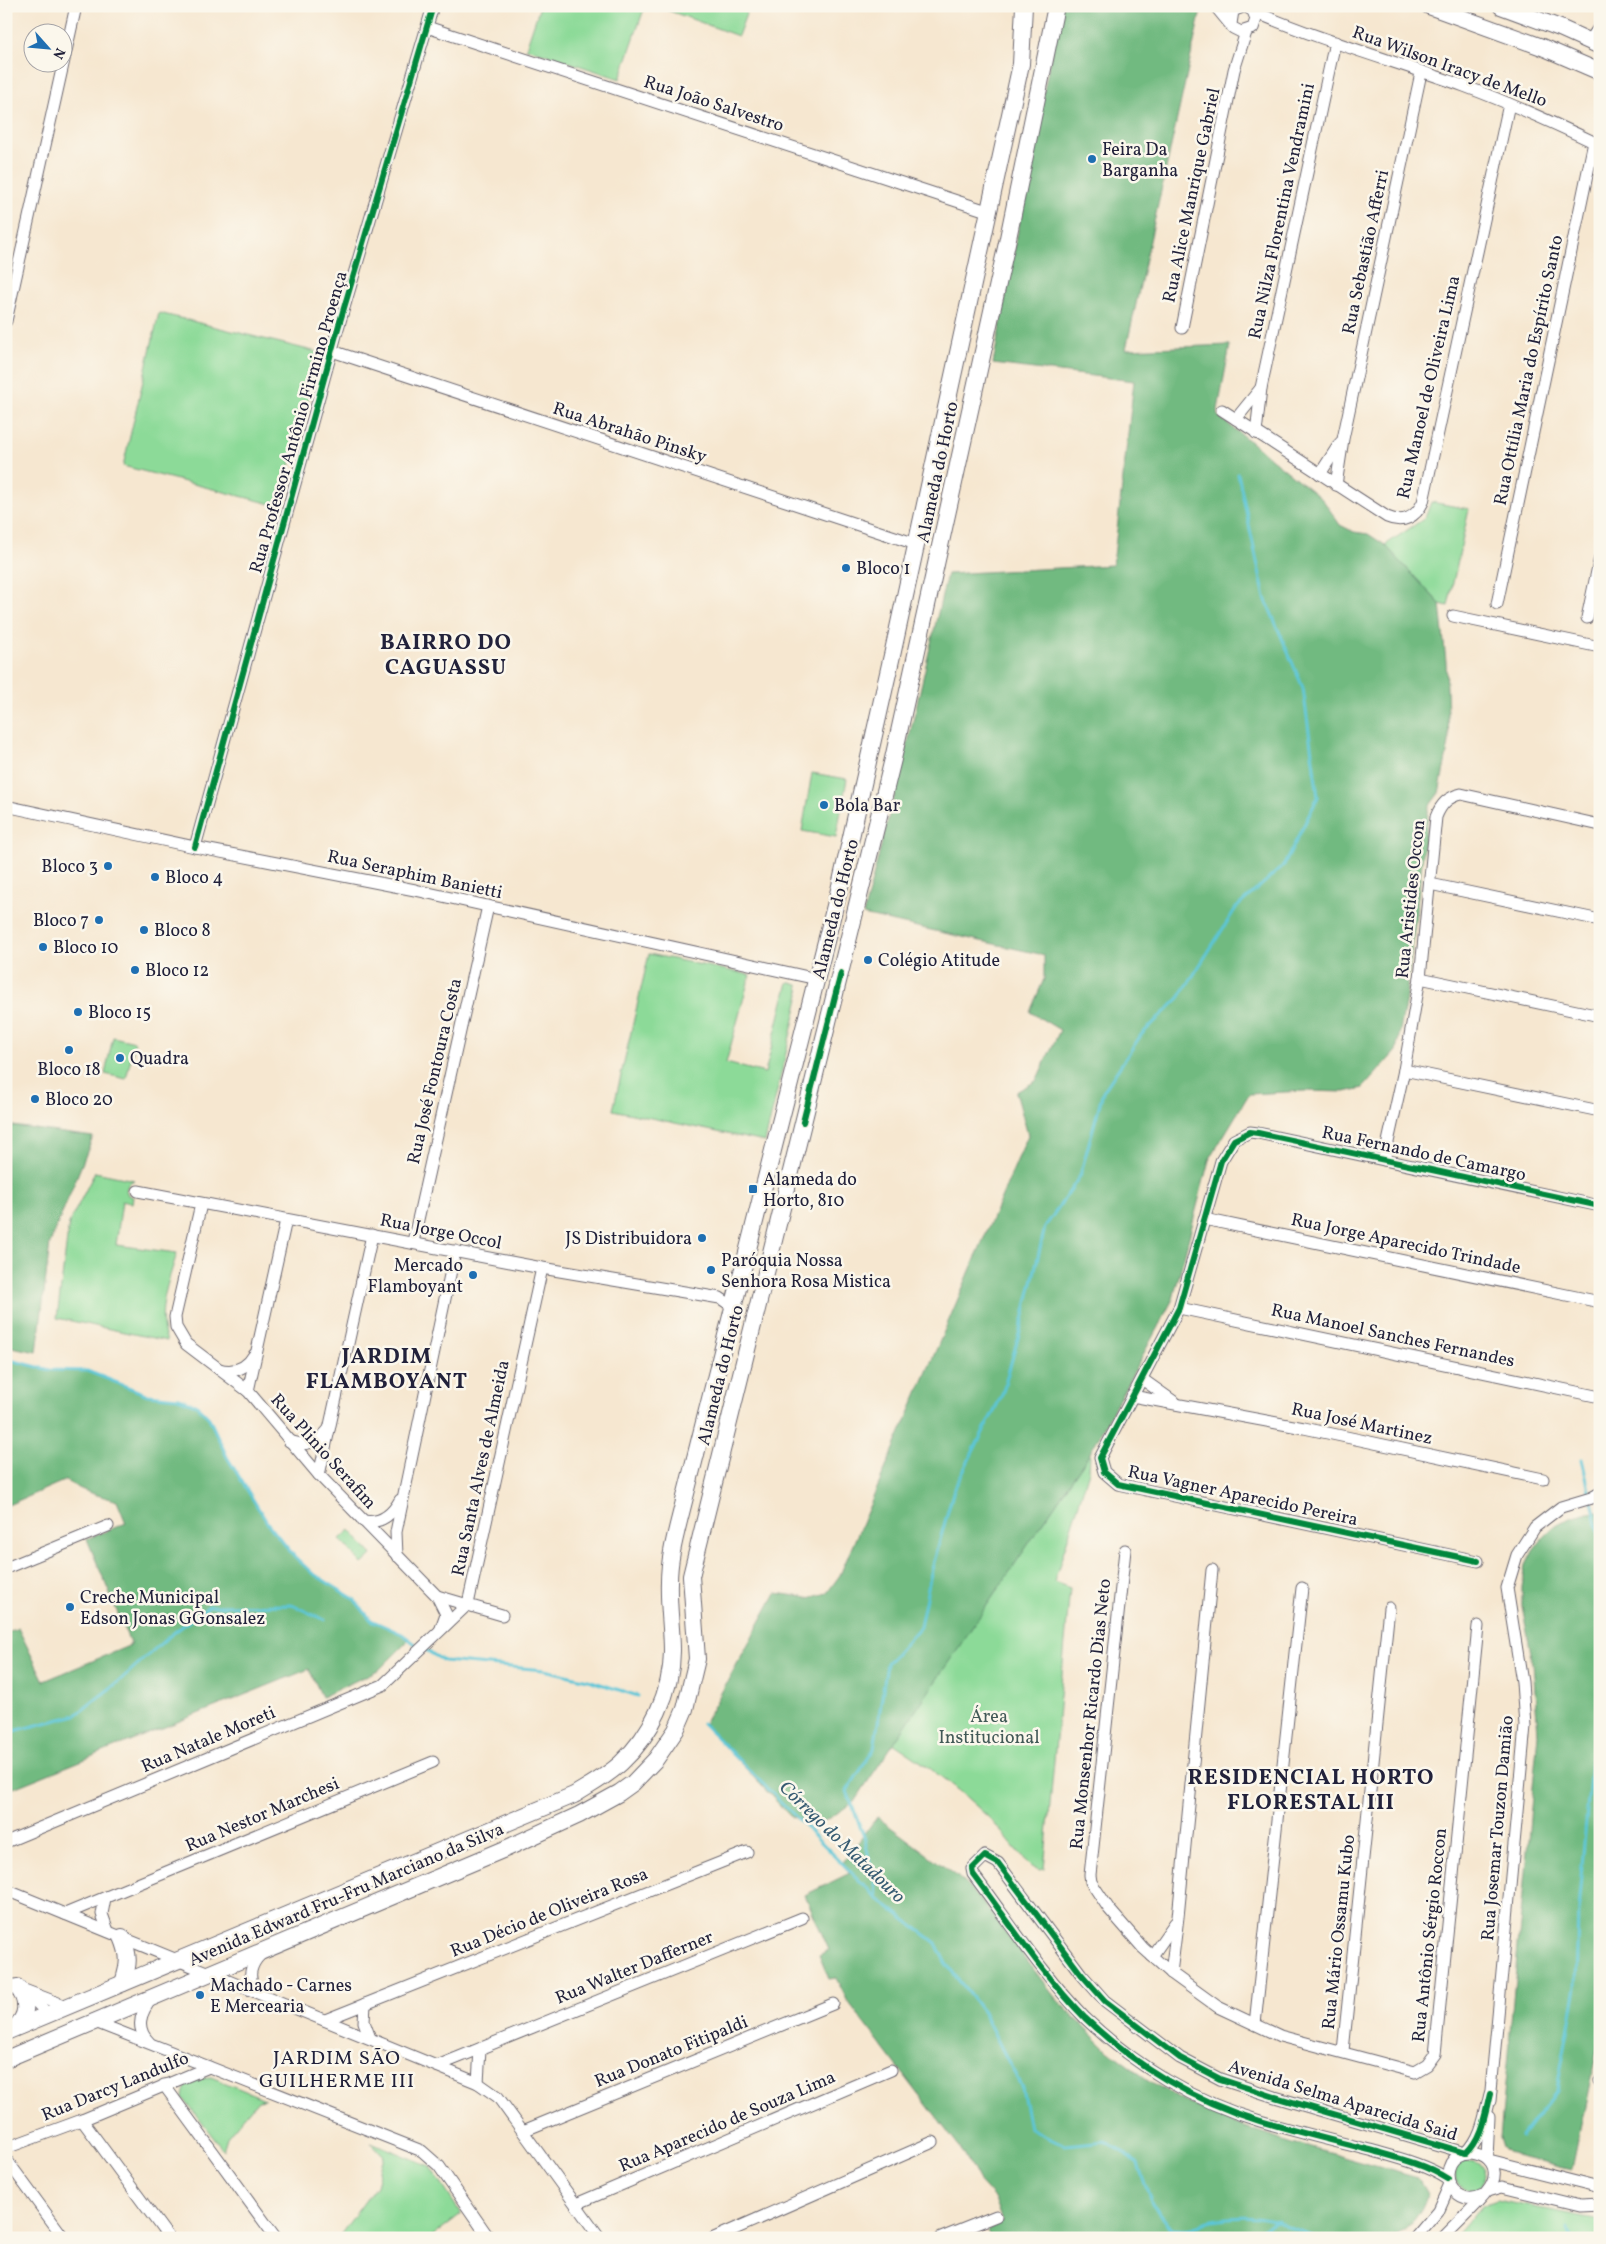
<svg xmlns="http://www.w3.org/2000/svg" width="1606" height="2244" viewBox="0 0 1606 2244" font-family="Vollkorn,serif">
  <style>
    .green { fill: #8cda98; stroke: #577e6a }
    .forest { fill: #71ba80; stroke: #4a6e5e }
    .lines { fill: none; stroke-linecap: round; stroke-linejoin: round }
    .stream { stroke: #5cc6d8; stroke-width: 3 }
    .minor-casing { stroke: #6c676f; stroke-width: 13 }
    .secondary-casing { stroke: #6c676f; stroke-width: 18 }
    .minor { stroke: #fff; stroke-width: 11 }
    .secondary { stroke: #fff; stroke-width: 16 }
    .cycleway-casing { stroke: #fbf7ec; stroke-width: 9 }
    .cycleway { stroke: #00873e; stroke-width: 6 }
    .poi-dot { fill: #1f6fb2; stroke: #fbf7ec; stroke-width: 2 }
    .labels { text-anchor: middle; stroke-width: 5; stroke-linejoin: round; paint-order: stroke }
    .street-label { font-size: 18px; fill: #22223b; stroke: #fbf7ec }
    .poi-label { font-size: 18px; fill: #22223b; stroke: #fbf7ec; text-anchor: start }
    .park-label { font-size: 18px; fill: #425957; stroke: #fbf7ec }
    .water-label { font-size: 19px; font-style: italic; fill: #365b72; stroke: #fbf7ec }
    .quarter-label { font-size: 20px; letter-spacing: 1px; fill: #22223b; stroke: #fbf7ec }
    .district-label { font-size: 22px; font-weight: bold; letter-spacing: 1px; fill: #22223b; stroke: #fbf7ec }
  </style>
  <rect width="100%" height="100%" fill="#fbf7ec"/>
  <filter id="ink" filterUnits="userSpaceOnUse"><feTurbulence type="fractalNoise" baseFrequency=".02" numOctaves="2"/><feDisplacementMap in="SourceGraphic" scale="10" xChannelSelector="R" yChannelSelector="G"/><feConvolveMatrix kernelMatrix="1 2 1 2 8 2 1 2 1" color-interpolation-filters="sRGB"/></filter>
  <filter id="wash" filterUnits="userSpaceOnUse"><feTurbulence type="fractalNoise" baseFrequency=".0096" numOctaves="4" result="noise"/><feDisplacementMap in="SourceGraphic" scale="20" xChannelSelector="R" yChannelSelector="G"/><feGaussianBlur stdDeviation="1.12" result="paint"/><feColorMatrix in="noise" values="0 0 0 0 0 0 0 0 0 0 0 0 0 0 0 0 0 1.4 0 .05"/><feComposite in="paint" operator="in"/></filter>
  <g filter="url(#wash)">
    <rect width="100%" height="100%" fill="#f6e7d0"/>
    <g class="green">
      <polygon points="540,6 645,6 620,79 526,48"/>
      <polygon points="656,6 749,6 738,36"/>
      <polygon points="159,313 321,353 279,506 123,466"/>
      <polygon points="1431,502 1469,509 1448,606 1440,604 1385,545 1425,518"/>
      <polygon points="812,773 847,779 836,837 802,831"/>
      <polygon points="649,954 750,975 726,1063 765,1073 788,982 798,985 800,994 765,1142 613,1110"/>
      <polygon points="113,1037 135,1042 126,1079 105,1074"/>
      <path d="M 95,1172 L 134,1180 L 129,1183 L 126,1190 L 128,1195 L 133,1197 L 132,1203 L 122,1201 L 116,1245 L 177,1253 C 169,1281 155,1312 167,1341 L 57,1318 L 69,1223 Z"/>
      <path d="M 1090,1453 L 1089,1471 L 1054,1582 L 1070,1588 L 1044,1869 L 1039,1870 C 1023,1863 1002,1830 988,1817 C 959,1789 927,1765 893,1743 Z"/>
      <polygon points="350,1530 372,1555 362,1564 340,1539"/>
      <path d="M 211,2077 L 265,2099 L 258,2100 L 227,2137 L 223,2150 L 183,2098 C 184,2081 196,2078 211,2077 Z"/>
      <polygon points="371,2142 430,2166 461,2214 430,2238 338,2238 376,2186 384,2156"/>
      <circle cx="1470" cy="2175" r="15"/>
      <polygon points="1497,2200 1600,2220 1600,2238 1454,2238 1483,2205"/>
    </g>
    <g class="forest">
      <polygon points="1060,6 1202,6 1126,349 1230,345 1217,415 1323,500 1340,525 1354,532 1368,534 1385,545 1440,604 1446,662 1449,743 1439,793 1430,805 1428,812 1405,1005 1396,1051 1363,1088 1345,1092 1304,1091 1249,1094 1209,1160 1173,1299 1090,1453 854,1802 821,1823 791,1817 704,1724 776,1593 809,1598 827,1593 840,1575 1028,1135 1016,1092 1036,1081 1060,1030 1030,1012 1044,979 1044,955 863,915 906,751 947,574 1113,565 1134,381 993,364"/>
      <polygon points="6,1125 93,1137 50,1243 37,1352 6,1346"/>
      <path d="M 6,1359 L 50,1370 L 87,1371 L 148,1395 L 178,1398 L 196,1405 L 209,1418 L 227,1457 L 268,1524 L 294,1556 L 312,1573 L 354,1599 L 371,1620 L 402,1634 L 408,1641 L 380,1669 L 322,1697 L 309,1669 L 6,1791 L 6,1633 L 18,1628 L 44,1681 L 131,1645 L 87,1539 L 126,1523 L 117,1501 C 99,1495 81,1492 66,1480 L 8,1505 L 6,1501 Z"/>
      <polygon points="1600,1512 1600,2034 1572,2169 1508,2153 1503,2148 1500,2138 1538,1734 1533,1663 1522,1606 1522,1587 1526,1565 1533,1551 1543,1538 1556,1526 1571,1518 1588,1513"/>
      <path d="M 877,1817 L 958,1877 L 979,1898 L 1057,2000 L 1109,2051 L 1148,2080 L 1188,2103 L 1241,2126 L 1293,2143 L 1418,2178 L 1427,2193 C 1423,2211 1408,2229 1392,2238 L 991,2238 L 988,2230 L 1003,2221 L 995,2199 L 978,2180 L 965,2155 L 847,2000 L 836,1978 L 829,1979 L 819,1955 L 829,1950 L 805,1895 L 850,1873 L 842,1864 Z"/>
    </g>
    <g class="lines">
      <g class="stream">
        <polyline points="6,1359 50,1370 87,1371 148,1395 178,1398 196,1405 209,1418 227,1457 268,1524 294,1556 312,1573 354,1599 371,1620 402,1634 418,1646"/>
        <polyline points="1582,1459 1590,1495"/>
        <polyline points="1592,1501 1600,1538"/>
        <polyline points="424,1649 444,1661 544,1670 588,1680 638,1696"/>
        <path d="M 702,1723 L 878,1899 L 936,1943 L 945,1962 L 984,2014 L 1022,2088 L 1030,2128 L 1065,2145 L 1106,2141 L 1138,2164 L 1152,2204 L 1172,2229 C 1178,2229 1186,2231 1192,2229 C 1199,2227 1205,2221 1213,2220 C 1257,2212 1279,2221 1318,2238"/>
        <polyline points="6,1733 76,1715 117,1683 167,1638 209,1606 292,1605 325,1620"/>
        <polyline points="878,1899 865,1840 847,1791 874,1749 887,1664 920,1627 931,1573 954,1489 1002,1395 1023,1320 1045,1227 1080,1176 1103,1092 1141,1035 1179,998 1236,908 1284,865 1318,797 1303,688 1265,598 1238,474"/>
        <polyline points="1522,2137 1557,2090 1576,1987 1578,1911 1591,1765 1600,1709"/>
        <polyline points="1567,2228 1573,2238"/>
        <polyline points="1250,2238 1277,2221"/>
      </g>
    </g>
  </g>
  <g filter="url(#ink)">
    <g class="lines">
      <defs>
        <g id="minor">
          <polyline points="1215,6 1233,28 1241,32 1253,28 1256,19 1253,11 1245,6"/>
          <path d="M 1253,11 C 1322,41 1394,61 1464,86 C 1510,103 1556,124 1600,145"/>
          <polyline points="1231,24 1233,11 1245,6"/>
          <polyline points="427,27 990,212"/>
          <polyline points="1589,42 1600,26"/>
          <polyline points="6,321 76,6"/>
          <polyline points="1182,328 1234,70 1246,32"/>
          <polyline points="332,351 916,544"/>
          <path d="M 1222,410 L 1387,517 C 1403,524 1416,517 1423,502 L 1509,104"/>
          <polyline points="1236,419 1261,388"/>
          <polyline points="1256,433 1261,388 1335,42"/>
          <polyline points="1320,474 1340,443"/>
          <polyline points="1336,485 1343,439 1421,73"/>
          <polyline points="1497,604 1594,142"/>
          <polyline points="1453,616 1600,647"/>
          <polyline points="1587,618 1600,557"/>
          <polyline points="6,806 195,847 415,890 817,979"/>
          <polyline points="195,847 336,335 433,6"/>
          <polyline points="1430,884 1600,920"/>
          <polyline points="1420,978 1600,1016"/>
          <polyline points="1404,1070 1600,1111"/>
          <path d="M 1384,1160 L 1404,1070 L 1420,978 L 1436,817 C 1441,804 1448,797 1461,794 L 1600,825"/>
          <polyline points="138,1191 542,1268 720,1298 729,1304 732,1310"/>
          <polyline points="201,1204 175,1317 176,1327 186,1344 248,1391 319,1475 437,1596 446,1614 441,1628"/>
          <polyline points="1204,1219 1600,1302"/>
          <polyline points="413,1242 488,906"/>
          <polyline points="1179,1308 1600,1397"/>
          <path d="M 219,1369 C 234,1373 246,1369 254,1355"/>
          <polyline points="1142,1379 1173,1401"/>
          <polyline points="248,1391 286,1220"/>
          <polyline points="1132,1396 1304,1428 1543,1479"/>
          <path d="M 289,1441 C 306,1447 318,1443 329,1429"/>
          <polyline points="319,1475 372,1235"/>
          <path d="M 363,1521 C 380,1524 392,1515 400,1500"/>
          <polyline points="1125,1550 1090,1875 1091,1882 1109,1909 1143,1948 1171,1973 1218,2007 1280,2036 1415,2072 1427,2065 1435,2054 1478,1626"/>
          <polyline points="397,1556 396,1532 455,1251"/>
          <polyline points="1478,1561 1118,1484 1104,1472 1100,1458 1179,1308 1221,1161 1234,1140 1250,1132 1258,1133 1600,1206"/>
          <polyline points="6,1568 108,1526"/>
          <polyline points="437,1596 502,1615"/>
          <polyline points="6,1842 383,1685 468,1604 542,1268"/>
          <polyline points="6,1890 478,2083 498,2097 600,2238"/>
          <polyline points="105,1898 102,1914 108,1931"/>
          <polyline points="65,1914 433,1762"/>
          <polyline points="1152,1956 1175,1923"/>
          <polyline points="1171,1973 1178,1917 1212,1570"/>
          <polyline points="6,1983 66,2006"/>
          <path d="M 254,1990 C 248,1975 250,1965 261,1954"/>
          <polyline points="27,1993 48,2014"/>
          <polyline points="365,2004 364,2022 370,2038"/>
          <polyline points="325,2020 747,1852"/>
          <polyline points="95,2022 422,2151 439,2166 489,2238"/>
          <polyline points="1255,2024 1302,1588"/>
          <path d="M 149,2042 C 135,2028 140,2013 152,1998"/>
          <polyline points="1343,2051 1389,1608"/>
          <polyline points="437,2066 802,1918"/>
          <polyline points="1599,2082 1600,2082"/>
          <polyline points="478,2083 480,2049"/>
          <polyline points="164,2085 276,2238"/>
          <polyline points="1490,2101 1525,1726 1522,1682 1507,1588 1517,1555 1535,1527 1561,1507 1591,1498 1600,1493"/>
          <polyline points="82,2120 169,2238"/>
          <polyline points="523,2131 833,2004"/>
          <polyline points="6,2148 82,2120 209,2067"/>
          <polyline points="1487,2158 1489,2117"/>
          <polyline points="6,2159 64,2238"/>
          <polyline points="1489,2160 1600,2188"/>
          <path d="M 1448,2179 C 1424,2164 1398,2158 1370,2150 C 1334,2141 1297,2132 1260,2121 C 1195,2102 1134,2065 1085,2018 C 1043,1975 1009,1922 973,1874 L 972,1869 L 985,1856 L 998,1863 L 1081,1974 L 1105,2001 L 1180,2058 L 1220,2079 L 1275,2097 L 1466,2153 C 1482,2138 1485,2114 1490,2094"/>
          <polyline points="1488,2191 1502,2187 1580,2206 1600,2205"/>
          <polyline points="576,2204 891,2070"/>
          <polyline points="714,2238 933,2142"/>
          <polyline points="941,2238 996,2216"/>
          <polyline points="1415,2238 1438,2211 1450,2184"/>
          <path d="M 1443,2238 C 1453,2227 1488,2195 1492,2184 C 1506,2152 1450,2139 1448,2174 C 1448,2182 1451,2189 1458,2194 C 1466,2200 1475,2199 1483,2195"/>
        </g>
        <g id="secondary">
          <polyline points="1429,6 1542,47 1600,72"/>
          <polyline points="1501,6 1560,28 1600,46"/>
          <path d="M 122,1937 C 130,1956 129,1964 123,1983"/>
          <path d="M 14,2028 C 28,2017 29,2001 17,1987"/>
          <path d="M 6,2032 L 574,1795 C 590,1785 607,1776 621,1763 C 651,1735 672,1692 672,1651 C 672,1628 668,1605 669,1582 C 669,1561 674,1541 679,1521 L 840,886 L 893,651 L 1021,64 L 1024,6"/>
          <polyline points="6,2059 505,1849 579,1815 619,1793 633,1783 656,1759 676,1730 685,1709 697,1659 691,1576 893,759 1007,243 1056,6"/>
        </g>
      </defs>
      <use href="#minor" class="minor-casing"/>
      <use href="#secondary" class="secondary-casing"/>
      <use href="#minor" class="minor"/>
      <use href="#secondary" class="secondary"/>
      <defs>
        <g id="cycleway">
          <polyline points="195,847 336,335 433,6"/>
          <polyline points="803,1122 841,973"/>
          <polyline points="1478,1561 1118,1484 1104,1472 1100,1458 1179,1308 1221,1161 1234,1140 1250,1132 1258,1133 1600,1206"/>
          <path d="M 1448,2179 C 1424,2164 1398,2158 1370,2150 C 1334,2141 1297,2132 1260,2121 C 1195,2102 1134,2065 1085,2018 C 1043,1975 1009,1922 973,1874 L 972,1869 L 985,1856 L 998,1863 L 1081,1974 L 1105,2001 L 1180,2058 L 1220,2079 L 1275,2097 L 1466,2153 C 1482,2138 1485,2114 1490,2094"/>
        </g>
      </defs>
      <use href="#cycleway" class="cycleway-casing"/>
      <use href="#cycleway" class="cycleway"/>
    </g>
  </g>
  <g class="poi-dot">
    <circle cx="1092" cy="159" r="5"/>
    <circle cx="846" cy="568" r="5"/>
    <circle cx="824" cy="805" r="5"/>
    <circle cx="108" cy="866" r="5"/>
    <circle cx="155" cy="877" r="5"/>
    <circle cx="99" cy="920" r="5"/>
    <circle cx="144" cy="930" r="5"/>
    <circle cx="43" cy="947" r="5"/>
    <circle cx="868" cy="960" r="5"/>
    <circle cx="135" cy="970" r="5"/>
    <circle cx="78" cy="1012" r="5"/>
    <circle cx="69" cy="1050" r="5"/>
    <circle cx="120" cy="1058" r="5"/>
    <circle cx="35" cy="1099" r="5"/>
    <rect x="748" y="1184" width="10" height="10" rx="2.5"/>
    <circle cx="702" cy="1238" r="5"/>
    <circle cx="711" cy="1270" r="5"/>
    <circle cx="473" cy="1275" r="5"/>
    <circle cx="70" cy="1607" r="5"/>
    <circle cx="200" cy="1995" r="5"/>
  </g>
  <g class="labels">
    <g class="street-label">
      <text transform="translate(1450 66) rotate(20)" y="6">Rua Wilson Iracy de Mello</text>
      <text transform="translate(714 103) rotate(18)" y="6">Rua João Salvestro</text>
      <text transform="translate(1191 195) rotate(-78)" y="6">Rua Alice Manrique Gabriel</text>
      <text transform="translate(1281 211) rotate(-78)" y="6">Rua Nilza Florentina Vendramini</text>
      <text transform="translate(1365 252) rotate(-78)" y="6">Rua Sebastião Afferri</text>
      <text transform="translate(1528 370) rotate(-78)" y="6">Rua Ottília Maria do Espírito Santo</text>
      <text transform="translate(1428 387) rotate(-77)" y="6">Rua Manoel de Oliveira Lima</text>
      <text transform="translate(298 422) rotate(-74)" y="6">Rua Professor Antônio Firmino Proença</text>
      <text transform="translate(630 432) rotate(18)" y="6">Rua Abrahão Pinsky</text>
      <text transform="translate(937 472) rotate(-78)" y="6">Alameda do Horto</text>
      <text transform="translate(415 874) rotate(12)" y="6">Rua Seraphim Banietti</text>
      <text transform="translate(1410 899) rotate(-84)" y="6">Rua Aristides Occon</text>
      <text transform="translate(835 909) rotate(-76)" y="6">Alameda do Horto</text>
      <text transform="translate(434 1071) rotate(-77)" y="6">Rua José Fontoura Costa</text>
      <text transform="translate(1424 1153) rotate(12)" y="6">Rua Fernando de Camargo</text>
      <text transform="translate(441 1231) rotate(11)" y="6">Rua Jorge Occol</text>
      <text transform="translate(1406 1243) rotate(12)" y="6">Rua Jorge Aparecido Trindade</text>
      <text transform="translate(1393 1335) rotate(12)" y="6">Rua Manoel Sanches Fernandes</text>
      <text transform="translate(720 1375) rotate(-76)" y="6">Alameda do Horto</text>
      <text transform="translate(1362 1423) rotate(12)" y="6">Rua José Martinez</text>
      <text transform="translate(324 1451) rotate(48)" y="6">Rua Plinio Serafim</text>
      <text transform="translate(480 1468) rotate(-78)" y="6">Rua Santa Alves de Almeida</text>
      <text transform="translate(1243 1495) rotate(12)" y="6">Rua Vagner Aparecido Pereira</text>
      <text transform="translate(1090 1714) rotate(-84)" y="6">Rua Monsenhor Ricardo Dias Neto</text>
      <text transform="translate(208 1739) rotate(-23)" y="6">Rua Natale Moreti</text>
      <text transform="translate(262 1814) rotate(-23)" y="6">Rua Nestor Marchesi</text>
      <text transform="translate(1497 1828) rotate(-85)" y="6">Rua Josemar Touzon Damião</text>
      <text transform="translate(346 1894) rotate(-23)" y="6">Avenida Edward Fru-Fru Marciano da Silva</text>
      <text transform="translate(549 1912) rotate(-22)" y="6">Rua Décio de Oliveira Rosa</text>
      <text transform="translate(1338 1932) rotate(-84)" y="6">Rua Mário Ossamu Kubo</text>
      <text transform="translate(1429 1935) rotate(-84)" y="6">Rua Antônio Sérgio Roccon</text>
      <text transform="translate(634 1967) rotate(-22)" y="6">Rua Walter Dafferner</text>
      <text transform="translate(671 2051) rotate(-22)" y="6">Rua Donato Fitipaldi</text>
      <text transform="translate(115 2086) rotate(-22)" y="6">Rua Darcy Landulfo</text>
      <text transform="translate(1343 2100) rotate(17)" y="6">Avenida Selma Aparecida Said</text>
      <text transform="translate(727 2121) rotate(-23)" y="6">Rua Aparecido de Souza Lima</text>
    </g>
    <g class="poi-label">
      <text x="1102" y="155">Feira Da<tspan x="1102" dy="21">Barganha</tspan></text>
      <text x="856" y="574">Bloco 1</text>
      <text x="834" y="811">Bola Bar</text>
      <text x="98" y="872" text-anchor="end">Bloco 3</text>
      <text x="165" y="883">Bloco 4</text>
      <text x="89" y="926" text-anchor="end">Bloco 7</text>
      <text x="154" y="936">Bloco 8</text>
      <text x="53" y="953">Bloco 10</text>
      <text x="878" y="966">Colégio Atitude</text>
      <text x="145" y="976">Bloco 12</text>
      <text x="88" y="1018">Bloco 15</text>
      <text x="130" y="1064">Quadra</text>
      <text x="69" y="1075" text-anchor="middle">Bloco 18</text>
      <text x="45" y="1105">Bloco 20</text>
      <text x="763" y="1185">Alameda do<tspan x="763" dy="21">Horto, 810</tspan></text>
      <text x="692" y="1244" text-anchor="end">JS Distribuidora</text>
      <text x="721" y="1266">Paróquia Nossa<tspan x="721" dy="21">Senhora Rosa Mistica</tspan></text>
      <text x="463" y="1271" text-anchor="end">Mercado<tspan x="463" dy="21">Flamboyant</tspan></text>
      <text x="80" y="1603">Creche Municipal<tspan x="80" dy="21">Edson Jonas GGonsalez</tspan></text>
      <text x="210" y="1991">Machado - Carnes<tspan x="210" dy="21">E Mercearia</tspan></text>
    </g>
    <g class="park-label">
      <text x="989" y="1722">Área<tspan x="989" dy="21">Institucional</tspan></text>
    </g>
    <g class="water-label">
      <text transform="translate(843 1841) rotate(44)" y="7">Córrego do Matadouro</text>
    </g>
    <g class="quarter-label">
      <text x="337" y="2064">JARDIM SÃO<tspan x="337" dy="23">GUILHERME III</tspan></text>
    </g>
    <g class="district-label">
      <text x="446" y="649">BAIRRO DO<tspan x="446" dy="25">CAGUASSU</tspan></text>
      <text x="387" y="1363">JARDIM<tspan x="387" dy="25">FLAMBOYANT</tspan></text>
      <text x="1311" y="1784">RESIDENCIAL HORTO<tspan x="1311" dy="25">FLORESTAL III</tspan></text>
    </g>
  </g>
  <rect width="1606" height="2244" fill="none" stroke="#fbf7ec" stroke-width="25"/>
  <g transform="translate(48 48) rotate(117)"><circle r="24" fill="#fbf7ec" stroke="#a4a2a5"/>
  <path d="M0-4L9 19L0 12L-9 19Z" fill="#1f6fb2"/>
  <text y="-8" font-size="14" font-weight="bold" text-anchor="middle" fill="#22223b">N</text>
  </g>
</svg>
